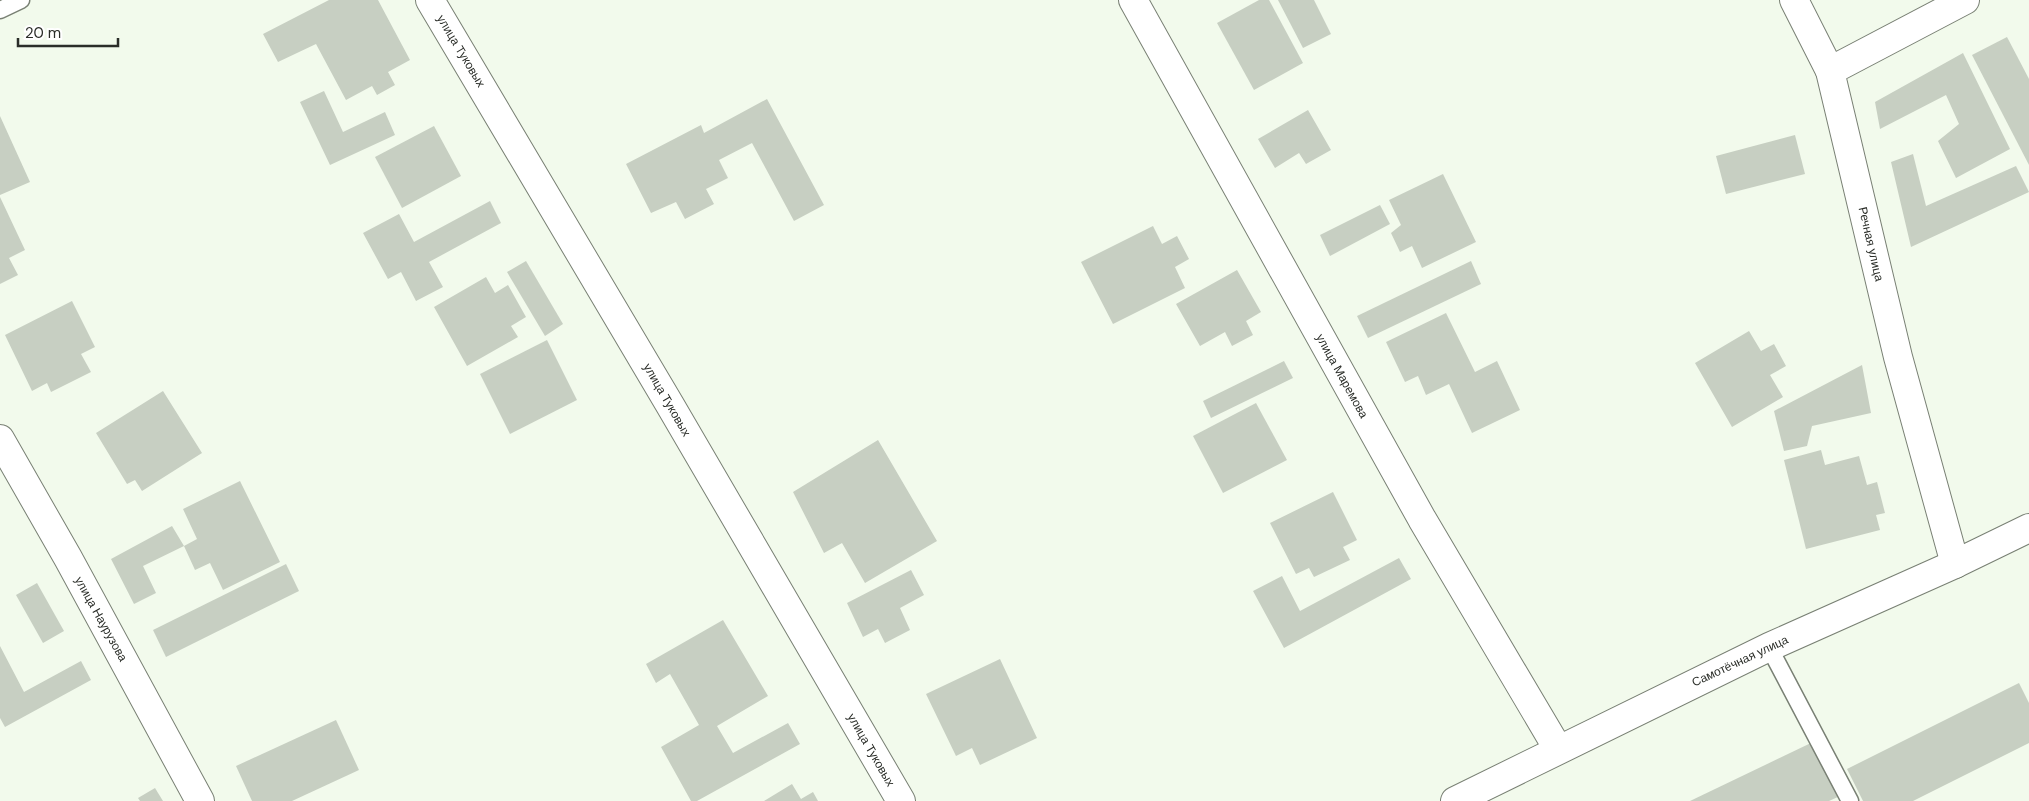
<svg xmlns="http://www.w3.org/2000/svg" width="2029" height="801" viewBox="0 0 2029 801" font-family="'DM Sans',sans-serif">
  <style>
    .building { fill: #c7cfc2 }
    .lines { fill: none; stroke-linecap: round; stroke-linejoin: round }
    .lane-casing { stroke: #798074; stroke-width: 19 }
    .street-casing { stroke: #798074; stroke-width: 30 }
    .lane { stroke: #fff; stroke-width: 16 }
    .street { stroke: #fff; stroke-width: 28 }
    .labels { text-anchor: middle; stroke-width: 4.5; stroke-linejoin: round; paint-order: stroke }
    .street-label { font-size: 12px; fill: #2a2d28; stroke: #fff }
  </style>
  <rect width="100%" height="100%" fill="#f2faec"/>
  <g class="building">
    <polygon points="329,0 378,0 410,60 388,72 395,85 377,95 372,86 346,100 316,44 278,62 263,34"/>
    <polygon points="1259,0 1269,0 1303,63 1254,90 1217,23"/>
    <polygon points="1278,0 1314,0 1331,34 1303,48"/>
    <polygon points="2007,37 2029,79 2029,165 1972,55"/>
    <polygon points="1963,53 2010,149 1956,178 1938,141 1959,124 1946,95 1880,129 1875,102"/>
    <polygon points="324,91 343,132 385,112 395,135 330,165 300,102"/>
    <polygon points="767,99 824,205 794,221 752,143 719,160 728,178 706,189 714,204 685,219 676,202 651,213 626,164 701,125 704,133"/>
    <polygon points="1308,110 1331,150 1306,164 1299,153 1275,168 1258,139"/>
    <polygon points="0,116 30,182 0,195"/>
    <polygon points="434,126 461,176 402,208 375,157"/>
    <polygon points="1795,135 1805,174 1726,194 1716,156"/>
    <polygon points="1913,154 1926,206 2016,166 2029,192 1911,247 1891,162"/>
    <polygon points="1443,174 1476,242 1422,268 1412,246 1400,252 1391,233 1401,225 1389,200"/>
    <polygon points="0,197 25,250 9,258 18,275 0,284"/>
    <polygon points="490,201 501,223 429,262 443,287 416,301 401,272 388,279 363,233 399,214 414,242"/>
    <polygon points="1380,205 1390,224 1330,256 1320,235"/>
    <polygon points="1153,226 1162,244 1177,236 1189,259 1175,267 1185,288 1113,324 1081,262"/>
    <polygon points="526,261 563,324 545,336 507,272"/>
    <polygon points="1471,261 1481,284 1368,338 1357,316"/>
    <polygon points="1237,270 1261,312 1246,321 1253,335 1232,346 1225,332 1200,346 1176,304"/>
    <polygon points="486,277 495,293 508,285 526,317 511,326 518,337 467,366 434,307"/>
    <polygon points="72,301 95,347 81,354 91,372 51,392 47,383 32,391 5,335"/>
    <polygon points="1446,313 1475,372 1497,361 1520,410 1472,433 1449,384 1426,395 1418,376 1405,382 1386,342"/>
    <polygon points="1749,331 1761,351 1774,344 1786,366 1770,375 1783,397 1732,427 1695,363"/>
    <polygon points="547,340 577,400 510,434 480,374"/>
    <polygon points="1284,361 1293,378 1211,418 1203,401"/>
    <polygon points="1862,365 1871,413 1812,426 1807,446 1784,451 1774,411"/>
    <polygon points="163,391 202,453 142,491 135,480 127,484 96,433"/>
    <polygon points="1256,403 1287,460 1223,493 1193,436"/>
    <polygon points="878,440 937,541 865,583 842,543 824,553 793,492"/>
    <polygon points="1821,450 1825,465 1859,456 1867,485 1877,482 1885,513 1876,515 1880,530 1806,549 1784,460"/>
    <polygon points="240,481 280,562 223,590 210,563 195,570 184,546 143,566 156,593 134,604 111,559 172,526 184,546 197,539 183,509"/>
    <polygon points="1333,492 1357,540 1343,547 1350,560 1314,577 1309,568 1296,574 1270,523"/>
    <polygon points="1399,558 1411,579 1284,648 1253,591 1282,576 1300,611"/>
    <polygon points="286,564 299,591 166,657 153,630"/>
    <polygon points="911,570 924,595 900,608 910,630 885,643 878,629 863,637 847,603"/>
    <polygon points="37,583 64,631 43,643 16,595"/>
    <polygon points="723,620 768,696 717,726 733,753 788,723 800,744 697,801 691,801 661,747 699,725 670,674 656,683 646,664"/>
    <polygon points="0,646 24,692 81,661 91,680 5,727 0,718"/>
    <polygon points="1000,659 1037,738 980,765 972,748 956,756 926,694"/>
    <polygon points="2019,683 2029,703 2029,743 1913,801 1863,801 1847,769"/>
    <polygon points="336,720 359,770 292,801 252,801 236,766"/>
    <polygon points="1813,742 1840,796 1829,801 1690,801"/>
    <polygon points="792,784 801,799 813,792 818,801 764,801"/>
    <polygon points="155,788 163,801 140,801 138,798"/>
  </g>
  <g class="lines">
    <defs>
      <g id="lane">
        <polyline points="0,10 21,0"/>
        <polyline points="1769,647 1850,801"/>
      </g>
      <g id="street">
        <polyline points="430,0 670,405 901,801"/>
        <polyline points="1133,0 1422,519 1558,749"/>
        <polyline points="1794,0 1830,71"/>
        <polyline points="0,439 68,558 200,801"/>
        <polyline points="1955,564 1898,357 1830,71 1965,0"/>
        <polyline points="1455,801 1769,647 1955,564 2029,528"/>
      </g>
    </defs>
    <use href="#lane" class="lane-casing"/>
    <use href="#street" class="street-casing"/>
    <use href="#lane" class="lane"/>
    <use href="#street" class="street"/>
  </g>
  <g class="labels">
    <g class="street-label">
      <text transform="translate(461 51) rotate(59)" y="4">улица Туковых</text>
      <text transform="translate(1871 244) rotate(77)" y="4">Речная улица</text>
      <text transform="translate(1342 376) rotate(61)" y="4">улица Маремова</text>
      <text transform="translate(667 400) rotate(60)" y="4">улица Туковых</text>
      <text transform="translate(101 619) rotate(61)" y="4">улица Наурузова</text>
      <text transform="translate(1740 661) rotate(-25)" y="4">Самотёчная улица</text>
      <text transform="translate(871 750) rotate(60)" y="4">улица Туковых</text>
    </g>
  </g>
  <path d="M18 38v8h100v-8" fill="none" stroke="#2a2d28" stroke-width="2.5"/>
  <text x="25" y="38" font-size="15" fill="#2a2d28" stroke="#ffffff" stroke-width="4" paint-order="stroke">20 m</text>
</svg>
